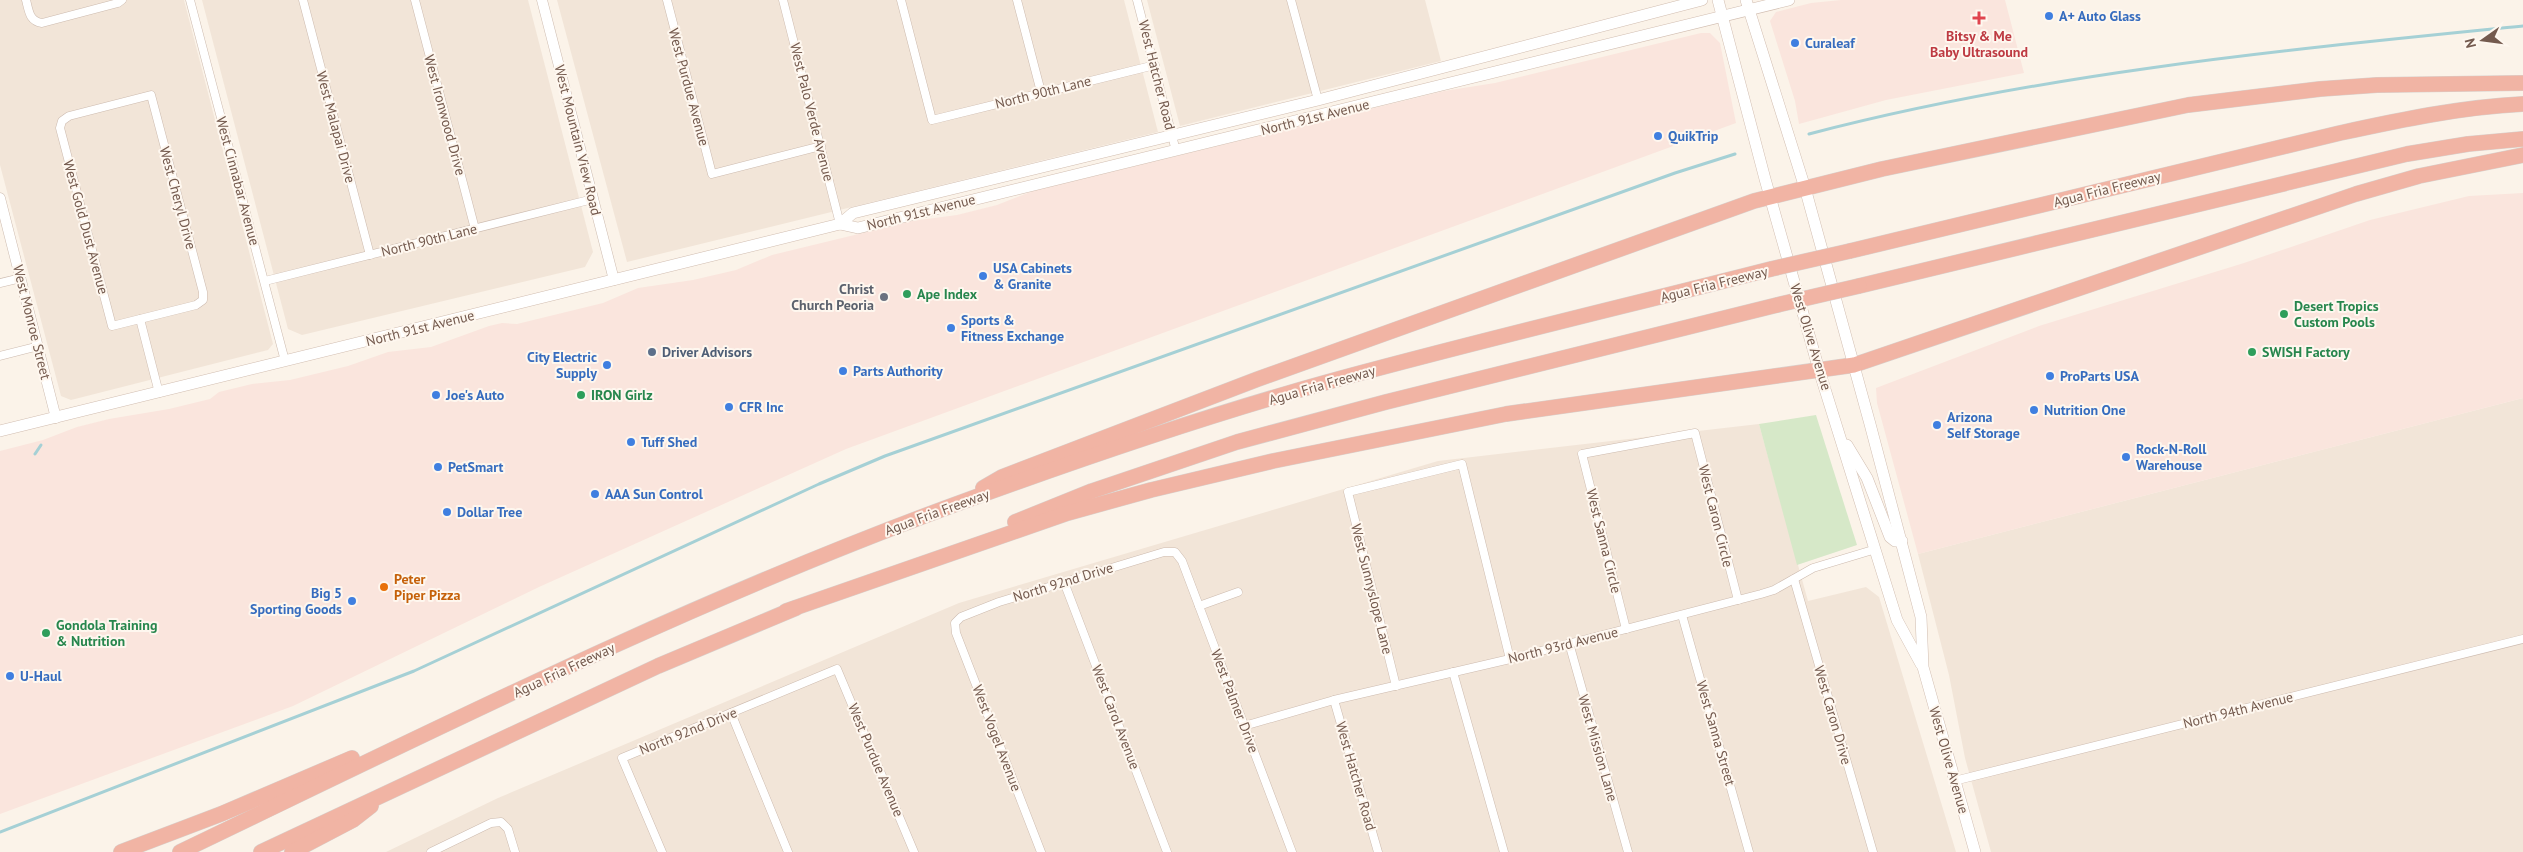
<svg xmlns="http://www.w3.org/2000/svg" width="2523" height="852" viewBox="0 0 2523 852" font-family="'PT Sans',sans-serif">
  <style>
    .residential { fill: #f2e5d8 }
    .commercial { fill: #fae5dd }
    .green { fill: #d6e8c8 }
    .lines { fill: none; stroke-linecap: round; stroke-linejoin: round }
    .stream { stroke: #a5d0d5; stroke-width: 3 }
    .minor-casing { stroke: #cdbbaf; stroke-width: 9 }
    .tertiary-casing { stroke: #cdbbaf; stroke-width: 11 }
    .secondary-casing { stroke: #d1bdb0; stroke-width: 12 }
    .motorway-casing { stroke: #d8d1cd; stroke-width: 16 }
    .minor { stroke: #fff; stroke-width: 8 }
    .tertiary { stroke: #fff; stroke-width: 10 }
    .secondary { stroke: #fff; stroke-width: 11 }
    .motorway { stroke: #f1b4a4; stroke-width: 15 }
    .motorway-bridge-casing { stroke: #d8d1cd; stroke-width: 16; stroke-linecap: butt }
    .motorway-bridge { stroke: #f1b4a4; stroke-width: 15 }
    .shop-dot { fill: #3f7fe0; stroke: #fef7ef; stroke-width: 2 }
    .health-dot { fill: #e0444e; stroke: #fef7ef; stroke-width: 2 }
    .leisure-dot { fill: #2e9e5b; stroke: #fef7ef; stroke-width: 2 }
    .worship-dot { fill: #6b7280; stroke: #fef7ef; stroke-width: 2 }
    .service-dot { fill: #5c6f8a; stroke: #fef7ef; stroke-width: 2 }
    .food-dot { fill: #e8710a; stroke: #fef7ef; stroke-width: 2 }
    .labels { text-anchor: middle; stroke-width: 4; stroke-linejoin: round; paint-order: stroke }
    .shop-label { font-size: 14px; font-weight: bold; fill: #366cbe; stroke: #fef7ef; text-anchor: start }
    .health-label { font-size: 14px; font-weight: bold; fill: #be3a42; stroke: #fef7ef }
    .street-label { font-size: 14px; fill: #745a4e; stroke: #fef7ef }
    .worship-label { font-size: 14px; font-weight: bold; fill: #5b616d; stroke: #fef7ef; text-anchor: end }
    .leisure-label { font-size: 14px; font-weight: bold; fill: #27864d; stroke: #fef7ef; text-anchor: start }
    .service-label { font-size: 14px; font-weight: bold; fill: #4e5e75; stroke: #fef7ef; text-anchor: start }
    .food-label { font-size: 14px; font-weight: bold; fill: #c56008; stroke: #fef7ef; text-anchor: start }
  </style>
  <rect width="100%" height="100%" fill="#fbf3e9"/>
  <g class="residential">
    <polygon points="0,0 184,0 273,344 268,350 71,400 61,396 0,165"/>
    <polygon points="202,0 528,0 593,252 585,267 302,335 288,329"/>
    <polygon points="557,0 1124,0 1158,132 627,262"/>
    <polygon points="1147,0 1425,0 1441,61 1180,126"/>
    <polygon points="2523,398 2523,852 1991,852 1965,758 1949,675 1918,554"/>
    <polygon points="1759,424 1808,601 1866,587 1879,597 1956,852 386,852 498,798 959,603 1438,461"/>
  </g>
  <g class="commercial">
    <polygon points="1841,0 2005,0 2024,73 1886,100 1799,124 1795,101 1770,21 1776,12 1811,3"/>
    <polygon points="1701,33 1710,33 1720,43 1736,123 846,449 539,587 293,706 0,814 0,451 43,440 77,427 109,419 169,409 210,399 219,392 252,384 290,380 348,366 388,352 431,347 489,326 502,323 517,324 603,303 638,288 693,280 736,270 772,255 912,221 957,215 997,205 1033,191 1086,178 1444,91 1495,83"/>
    <polygon points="2523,193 2523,398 1918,554 1877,403 1876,388 2039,326 2244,263 2370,220 2469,196"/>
  </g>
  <polygon class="green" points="1816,415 1857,545 1797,565 1759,424"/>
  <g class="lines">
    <g class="stream">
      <path d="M 1809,134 C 2042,73 2284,50 2523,26"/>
      <polyline points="35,454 41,445"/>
      <polyline points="0,832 414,671 819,484 885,456 1675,173 1735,154"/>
    </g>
    <defs>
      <g id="minor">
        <path d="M 26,0 C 29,11 29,21 42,23 L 118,3 L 122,0"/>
        <polyline points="190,0 285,361"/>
        <polyline points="303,0 370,255"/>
        <polyline points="415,0 475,229"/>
        <polyline points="667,0 712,174 821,146"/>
        <polyline points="783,0 840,224"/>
        <polyline points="901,0 932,120 1155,65"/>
        <polyline points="1017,0 1041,92"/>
        <polyline points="1137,0 1176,151"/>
        <polyline points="1291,0 1318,100"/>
        <polygon points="151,95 203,292 203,300 196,305 112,326 60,128 62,121 69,116"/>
        <polyline points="265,281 593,199"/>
        <polyline points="0,283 21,278"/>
        <polyline points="140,319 159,393"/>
        <polyline points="0,356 39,346"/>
        <polyline points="1794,579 1873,852"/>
        <polyline points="1064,582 1167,852"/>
        <polyline points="1199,606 1238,592"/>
        <polyline points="1682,615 1749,852"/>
        <polyline points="1626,629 1582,454 1695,433 1738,600"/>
        <polyline points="1569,643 1628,852"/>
        <polyline points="1453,672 1504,852"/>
        <polyline points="1396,686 1348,492 1462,464 1510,659"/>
        <polyline points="1334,700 1378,852"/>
        <polyline points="731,713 788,852"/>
        <polyline points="1244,726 1334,700 1510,659 1761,594 1774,590 1813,568 1876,549"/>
        <polyline points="1954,781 2523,639"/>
        <polyline points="431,852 491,823 501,822 508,829 515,852"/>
        <polyline points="662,852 622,758 837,669 914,852"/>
        <polyline points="1041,852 956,633 955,623 961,617 999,602 1164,552 1175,552 1182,561 1292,852"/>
      </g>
      <g id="tertiary">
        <polyline points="542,0 614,280"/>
        <polyline points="0,198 56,418"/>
      </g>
      <g id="secondary">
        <polyline points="1718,0 1765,179 1819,370 1897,620 1921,664"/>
        <polyline points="1746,0 1805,188 1870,424 1921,617 1923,667 1975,852"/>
        <polyline points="840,224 853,213 1318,100 1702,0"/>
        <polyline points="0,431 840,224 858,228 1789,0"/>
        <polyline points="1847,445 1867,478 1890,537 1895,541 1902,541"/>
      </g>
      <g id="motorway">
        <path d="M 1850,251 L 2340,133 C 2400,120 2461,107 2523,104"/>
        <polyline points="1859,286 2407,154 2468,144 2523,139"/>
        <polyline points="983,488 1002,477 1258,379 1754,201 1882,169 2188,105 2320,89 2377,85 2523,83"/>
        <polyline points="1015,522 1092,491 1237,442 1386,402 1777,305"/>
        <polyline points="786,611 1068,513 1151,490 1273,461 1506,414 1854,365 2356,194 2419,176 2523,155"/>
        <polyline points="121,852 221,814 352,758"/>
        <path d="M 180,852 C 434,730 687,603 951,506 C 1074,461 1198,418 1324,383 C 1473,342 1622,307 1771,269"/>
        <polyline points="261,852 658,666 796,608"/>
        <polyline points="292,852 353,820 371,806"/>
      </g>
    </defs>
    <use href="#minor" class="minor-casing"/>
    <use href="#tertiary" class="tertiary-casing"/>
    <use href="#secondary" class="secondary-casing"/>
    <use href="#motorway" class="motorway-casing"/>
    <use href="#minor" class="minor"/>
    <use href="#tertiary" class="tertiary"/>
    <use href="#secondary" class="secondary"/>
    <use href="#motorway" class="motorway"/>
    <defs>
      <g id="motorway-bridge">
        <polyline points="1771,269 1850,251"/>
        <polyline points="1777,305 1859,286"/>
      </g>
    </defs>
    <use href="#motorway-bridge" class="motorway-bridge-casing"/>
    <use href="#motorway-bridge" class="motorway-bridge"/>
  </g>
  <g class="shop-dot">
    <circle cx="2049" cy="16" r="5"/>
    <circle cx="1795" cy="43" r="5"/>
    <circle cx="1658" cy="136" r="5"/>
    <circle cx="983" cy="276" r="5"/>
    <circle cx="951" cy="328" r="5"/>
    <circle cx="607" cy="365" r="5"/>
    <circle cx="843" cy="371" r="5"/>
    <circle cx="2050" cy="376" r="5"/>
    <circle cx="436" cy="395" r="5"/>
    <circle cx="729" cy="407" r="5"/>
    <circle cx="2034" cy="410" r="5"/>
    <circle cx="1937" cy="425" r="5"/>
    <circle cx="631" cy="442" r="5"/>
    <circle cx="2126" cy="457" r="5"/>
    <circle cx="438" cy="467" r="5"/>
    <circle cx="595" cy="494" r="5"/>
    <circle cx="447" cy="512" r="5"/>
    <circle cx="352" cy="601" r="5"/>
    <circle cx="10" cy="676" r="5"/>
  </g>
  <path class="health-dot" d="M1976.5 10.5h5v5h5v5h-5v5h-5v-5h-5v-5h5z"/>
  <g class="leisure-dot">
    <circle cx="907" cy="294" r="5"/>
    <circle cx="2284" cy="314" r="5"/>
    <circle cx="2252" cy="352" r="5"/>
    <circle cx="581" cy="395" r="5"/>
    <circle cx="46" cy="633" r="5"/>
  </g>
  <circle class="worship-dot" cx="884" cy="297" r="5"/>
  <circle class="service-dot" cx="652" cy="352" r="5"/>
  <circle class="food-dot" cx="384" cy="587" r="5"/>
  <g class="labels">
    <g class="shop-label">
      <text x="2059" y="21">A+ Auto Glass</text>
      <text x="1805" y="48">Curaleaf</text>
      <text x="1668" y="141">QuikTrip</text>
      <text x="993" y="273">USA Cabinets<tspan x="993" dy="16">&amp; Granite</tspan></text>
      <text x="961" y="325">Sports &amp;<tspan x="961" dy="16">Fitness Exchange</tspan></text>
      <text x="597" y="362" text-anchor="end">City Electric<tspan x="597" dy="16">Supply</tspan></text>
      <text x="853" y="376">Parts Authority</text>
      <text x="2060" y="381">ProParts USA</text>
      <text x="446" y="400">Joe's Auto</text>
      <text x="739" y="412">CFR Inc</text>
      <text x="2044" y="415">Nutrition One</text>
      <text x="1947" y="422">Arizona<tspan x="1947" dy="16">Self Storage</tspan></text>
      <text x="641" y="447">Tuff Shed</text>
      <text x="2136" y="454">Rock-N-Roll<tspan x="2136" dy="16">Warehouse</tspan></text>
      <text x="448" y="472">PetSmart</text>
      <text x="605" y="499">AAA Sun Control</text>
      <text x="457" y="517">Dollar Tree</text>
      <text x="342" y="598" text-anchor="end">Big 5<tspan x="342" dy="16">Sporting Goods</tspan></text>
      <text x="20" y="681">U-Haul</text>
    </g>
    <g class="health-label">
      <text x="1979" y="41">Bitsy &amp; Me<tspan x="1979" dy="16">Baby Ultrasound</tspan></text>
    </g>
    <g class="street-label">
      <text transform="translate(1157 75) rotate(76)" y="5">West Hatcher Road</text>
      <text transform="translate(689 87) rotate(75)" y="5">West Purdue Avenue</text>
      <text transform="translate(1043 92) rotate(-14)" y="5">North 90th Lane</text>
      <text transform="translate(812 112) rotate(76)" y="5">West Palo Verde Avenue</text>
      <text transform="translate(445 115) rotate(75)" y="5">West Ironwood Drive</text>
      <text transform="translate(1315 117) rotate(-14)" y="5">North 91st Avenue</text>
      <text transform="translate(336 127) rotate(75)" y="5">West Malapai Drive</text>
      <text transform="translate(578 140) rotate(76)" y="5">West Mountain View Road</text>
      <text transform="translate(238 181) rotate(75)" y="5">West Cinnabar Avenue</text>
      <text transform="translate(2107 189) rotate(-14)" y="5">Agua Fria Freeway</text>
      <text transform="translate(178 198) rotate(75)" y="5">West Cheryl Drive</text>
      <text transform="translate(921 212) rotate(-14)" y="5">North 91st Avenue</text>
      <text transform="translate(86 227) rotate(75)" y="5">West Gold Dust Avenue</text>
      <text transform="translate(429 240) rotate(-14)" y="5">North 90th Lane</text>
      <text transform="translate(1714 284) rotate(-14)" y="5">Agua Fria Freeway</text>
      <text transform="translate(32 322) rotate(76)" y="5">West Monroe Street</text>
      <text transform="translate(420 328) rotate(-14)" y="5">North 91st Avenue</text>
      <text transform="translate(1811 337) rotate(73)" y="5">West Olive Avenue</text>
      <text transform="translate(1322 385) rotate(-16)" y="5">Agua Fria Freeway</text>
      <text transform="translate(937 512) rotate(-20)" y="5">Agua Fria Freeway</text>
      <text transform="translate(1716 516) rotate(76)" y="5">West Caron Circle</text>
      <text transform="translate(1604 541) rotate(76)" y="5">West Sanna Circle</text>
      <text transform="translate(1063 582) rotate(-17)" y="5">North 92nd Drive</text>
      <text transform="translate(1372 589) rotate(76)" y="5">West Sunnyslope Lane</text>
      <text transform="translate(1563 645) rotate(-14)" y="5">North 93rd Avenue</text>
      <text transform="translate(564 670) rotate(-25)" y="5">Agua Fria Freeway</text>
      <text transform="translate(1235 701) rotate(69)" y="5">West Palmer Drive</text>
      <text transform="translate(2238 710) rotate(-14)" y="5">North 94th Avenue</text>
      <text transform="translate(1833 715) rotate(74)" y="5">West Caron Drive</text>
      <text transform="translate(1116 717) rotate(69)" y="5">West Carol Avenue</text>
      <text transform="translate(688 731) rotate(-22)" y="5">North 92nd Drive</text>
      <text transform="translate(1716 733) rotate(74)" y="5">West Sanna Street</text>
      <text transform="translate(997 738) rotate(69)" y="5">West Vogel Avenue</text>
      <text transform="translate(1598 748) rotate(74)" y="5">West Mission Lane</text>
      <text transform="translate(876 760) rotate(67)" y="5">West Purdue Avenue</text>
      <text transform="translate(1949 760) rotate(74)" y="5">West Olive Avenue</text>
      <text transform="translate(1356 776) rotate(74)" y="5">West Hatcher Road</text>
    </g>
    <g class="worship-label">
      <text x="874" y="294">Christ<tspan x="874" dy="16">Church Peoria</tspan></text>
    </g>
    <g class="leisure-label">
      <text x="917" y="299">Ape Index</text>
      <text x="2294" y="311">Desert Tropics<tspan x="2294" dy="16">Custom Pools</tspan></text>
      <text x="2262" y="357">SWISH Factory</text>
      <text x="591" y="400">IRON Girlz</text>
      <text x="56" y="630">Gondola Training<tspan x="56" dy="16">&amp; Nutrition</tspan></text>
    </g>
    <g class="service-label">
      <text x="662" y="357">Driver Advisors</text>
    </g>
    <g class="food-label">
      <text x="394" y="584">Peter<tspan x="394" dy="16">Piper Pizza</tspan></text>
    </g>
  </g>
  <g transform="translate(2483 40) rotate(256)" stroke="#fef7ef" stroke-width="4" paint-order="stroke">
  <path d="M0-4L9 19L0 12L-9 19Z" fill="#745a4e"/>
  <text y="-8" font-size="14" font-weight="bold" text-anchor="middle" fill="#745a4e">N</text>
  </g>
</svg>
